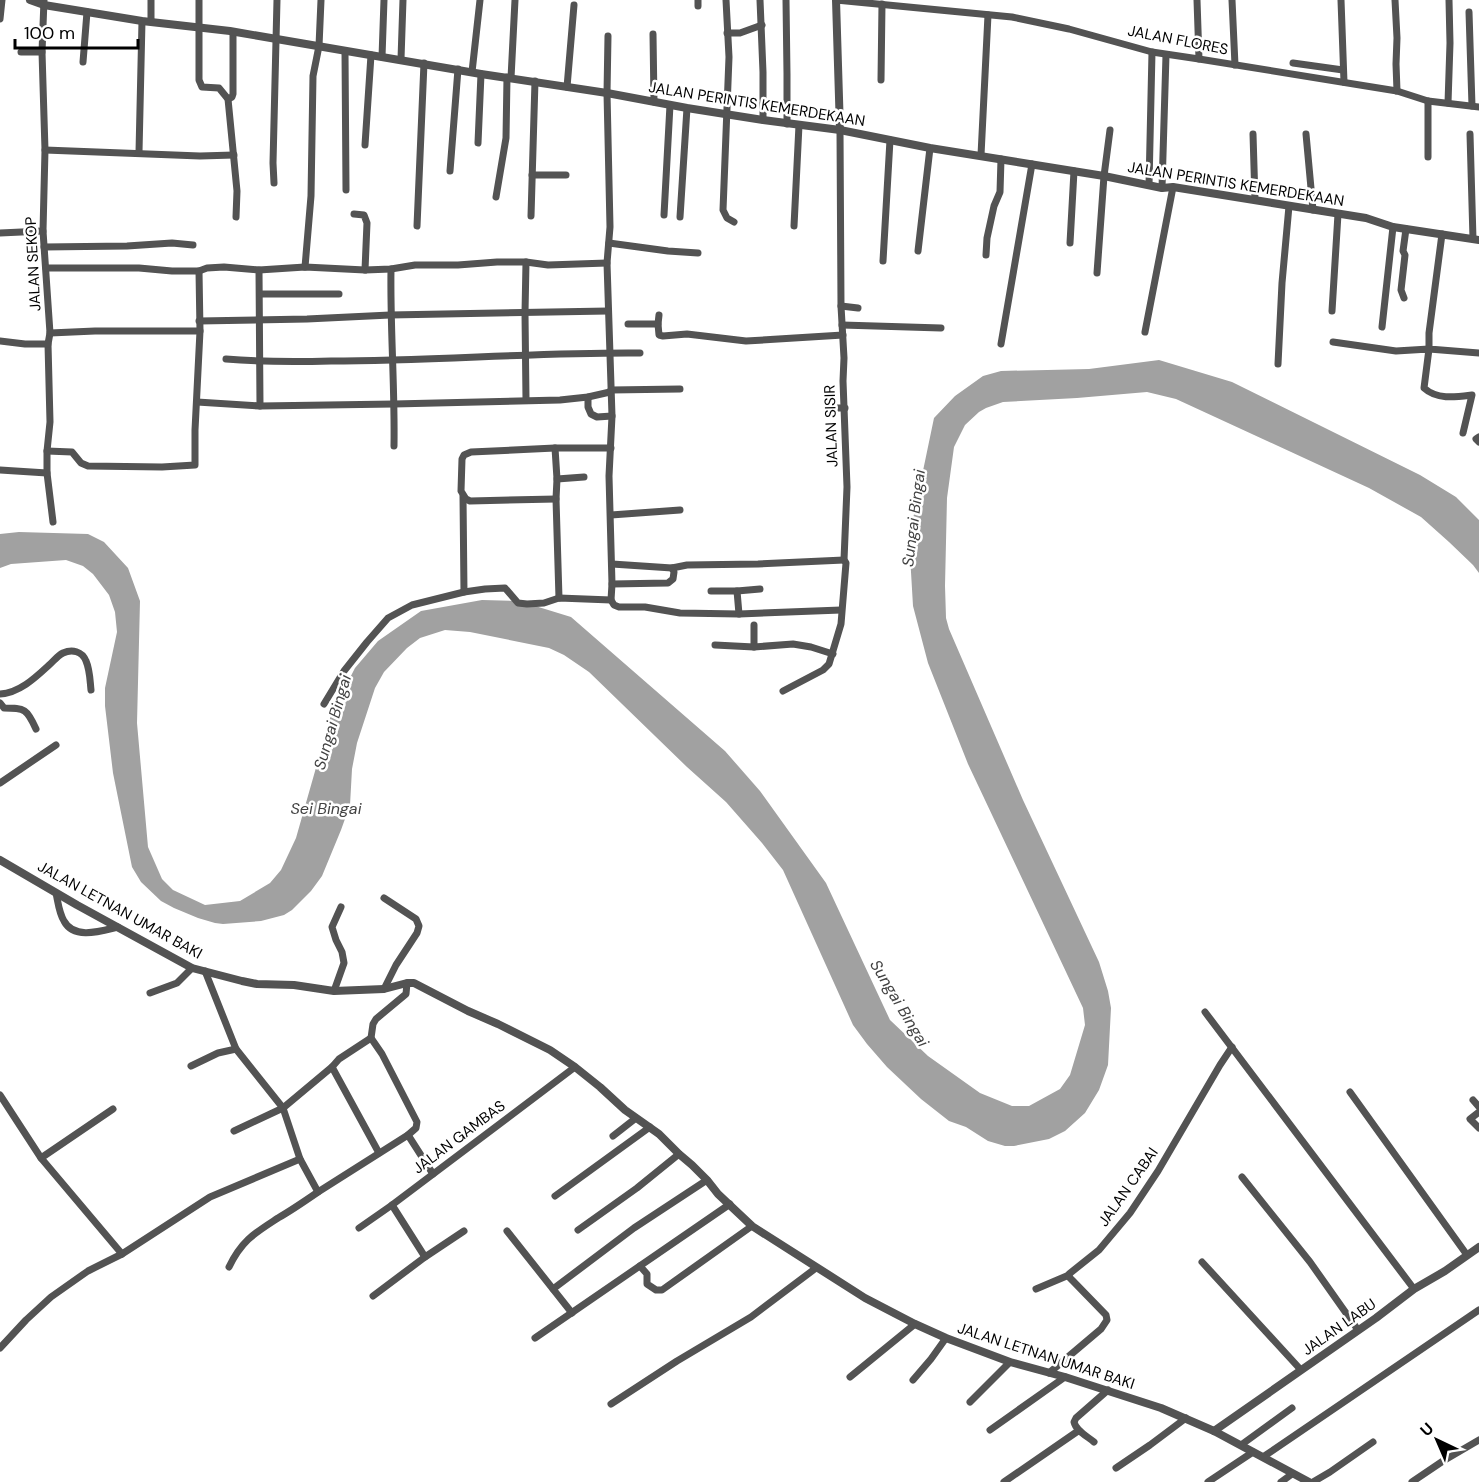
<svg xmlns="http://www.w3.org/2000/svg" width="1479" height="1482" viewBox="0 0 1479 1482" font-family="'DM Sans',sans-serif">
  <style>
    .water { fill: #a1a1a1 }
    .lines { fill: none; stroke-linecap: round; stroke-linejoin: round }
    .minor { stroke: #535353; stroke-width: 7 }
    .tertiary { stroke: #535353; stroke-width: 8 }
    .labels { text-anchor: middle; stroke-width: 5; stroke-linejoin: round; paint-order: stroke }
    .street-label { font-size: 15px; fill: #000; stroke: #fff }
    .water-label { font-size: 16px; font-style: italic; fill: #424242; stroke: #fff }
  </style>
  <rect width="100%" height="100%" fill="#fff"/>
  <polygon class="water" points="1159,360 1232,382 1420,475 1456,497 1479,520 1479,573 1473,565 1449,542 1421,517 1369,488 1176,399 1147,392 1077,398 1003,402 986,408 979,412 965,425 954,447 947,498 945,586 946,618 949,629 1023,800 1099,962 1108,991 1111,1008 1108,1065 1099,1090 1085,1113 1065,1131 1049,1139 1014,1146 1005,1146 988,1141 966,1127 949,1121 921,1099 887,1067 867,1044 853,1025 783,870 762,843 726,802 687,767 589,672 564,655 549,648 470,632 445,630 420,638 407,648 384,672 375,688 357,743 352,769 350,805 341,830 322,876 311,891 292,910 284,915 261,921 223,924 215,923 198,918 174,908 161,901 141,882 132,867 113,773 105,706 105,688 117,632 115,612 109,595 93,574 83,566 66,560 11,564 0,568 0,534 19,532 88,534 104,542 128,568 140,601 137,723 148,847 162,879 173,890 205,905 240,901 270,883 281,870 296,838 331,715 355,668 378,641 421,611 482,600 519,601 571,617 725,751 760,791 826,883 890,1020 928,1056 980,1093 1012,1106 1029,1106 1060,1089 1070,1075 1085,1025 1083,1008 968,764 928,663 913,606 909,538 934,418 955,396 983,376 1001,371 1089,369"/>
  <g class="lines">
    <g class="minor">
      <polyline points="44,0 42,52 45,150 43,231 50,333 48,344 50,422 47,451 47,473 53,522"/>
      <polyline points="199,0 199,80 202,87 219,88 228,99 237,191 236,217"/>
      <polyline points="726,0 729,57 723,210 727,218 734,222"/>
      <polyline points="760,0 763,72 763,120"/>
      <polyline points="786,0 787,74 787,124"/>
      <polyline points="836,0 1012,17 1069,29 1152,52 1199,59 1397,91 1428,101 1479,107"/>
      <polyline points="1197,0 1199,59"/>
      <polyline points="1232,0 1235,65"/>
      <polyline points="1341,0 1344,82"/>
      <polyline points="1395,0 1397,38 1396,64 1397,91"/>
      <polyline points="698,6 698,0"/>
      <polyline points="1469,12 1472,106"/>
      <polyline points="0,19 2,0"/>
      <polyline points="151,21 151,0"/>
      <polyline points="727,33 740,33 762,25"/>
      <polyline points="653,34 654,102"/>
      <polyline points="608,36 607,93 610,227 607,263 612,416 609,476 612,584 611,600 614,605 619,607 645,607 680,613 739,614 841,610"/>
      <polyline points="345,51 346,190"/>
      <polyline points="21,52 42,52"/>
      <polyline points="382,57 384,0"/>
      <polyline points="401,59 403,0"/>
      <polyline points="83,62 87,12"/>
      <polyline points="1293,63 1343,70"/>
      <polyline points="472,72 480,0"/>
      <polyline points="511,78 515,0"/>
      <polyline points="881,80 882,4"/>
      <polyline points="567,87 574,5"/>
      <polyline points="228,99 232,97 233,94 233,32"/>
      <polyline points="1428,101 1428,157"/>
      <polyline points="1448,103 1450,43 1449,0"/>
      <polyline points="1253,134 1255,200"/>
      <polyline points="1306,134 1313,210"/>
      <polyline points="1470,134 1473,239"/>
      <polyline points="478,143 481,74"/>
      <polyline points="365,145 371,55"/>
      <polyline points="45,150 200,156 234,155"/>
      <polyline points="139,152 142,21"/>
      <polyline points="981,155 988,15"/>
      <polyline points="450,171 458,69"/>
      <polyline points="532,175 566,175"/>
      <polyline points="274,183 273,163 277,0"/>
      <polyline points="1149,185 1152,52"/>
      <polyline points="1162,188 1166,55"/>
      <polyline points="496,197 506,138 507,77"/>
      <polyline points="354,214 364,215 367,223 365,270"/>
      <polyline points="664,215 670,105"/>
      <polyline points="531,216 535,81"/>
      <polyline points="680,217 687,108"/>
      <polyline points="417,226 424,63"/>
      <polyline points="794,226 799,125"/>
      <polyline points="0,233 43,231"/>
      <polyline points="1442,234 1429,333 1429,349 1479,353"/>
      <polyline points="609,243 668,251 698,253"/>
      <polyline points="1070,243 1074,171"/>
      <polyline points="44,247 127,246 172,243 193,245"/>
      <polyline points="918,251 930,148"/>
      <polyline points="986,255 987,238 994,206 1000,192 1001,159"/>
      <polyline points="883,261 890,140"/>
      <polyline points="526,262 525,313 526,400"/>
      <polyline points="305,267 311,196 313,76 319,46 321,0"/>
      <polyline points="46,268 139,268 172,271 199,271 207,268 224,267 259,270 305,267 365,270 391,269 415,265 458,265 497,262 526,262 548,265 607,263"/>
      <path d="M 391,269 C 390,328 395,387 394,446"/>
      <polyline points="259,270 260,406"/>
      <polyline points="1097,273 1104,176 1110,130"/>
      <polyline points="260,294 339,294"/>
      <polyline points="1404,298 1401,290 1405,255 1403,251 1406,229"/>
      <polyline points="841,306 858,308"/>
      <polyline points="1332,311 1338,214"/>
      <polyline points="199,321 307,319 390,315 608,311"/>
      <polyline points="628,324 658,324 659,315"/>
      <polyline points="658,324 659,335 663,336 687,334 746,341 843,335"/>
      <polyline points="842,325 941,328"/>
      <polyline points="1382,327 1393,227"/>
      <polyline points="1145,332 1173,187"/>
      <polyline points="50,333 95,331 200,331"/>
      <polyline points="0,341 25,344 48,344"/>
      <path d="M 1333,342 L 1396,351 L 1429,349 L 1424,388 C 1437,400 1456,397 1472,395 L 1463,433"/>
      <polyline points="1001,344 1032,164"/>
      <path d="M 226,359 C 261,362 296,362 331,361 C 434,361 537,352 640,353"/>
      <polyline points="1278,364 1282,283 1289,206"/>
      <polyline points="611,390 680,389"/>
      <polyline points="588,397 588,407 591,414 597,417 612,416"/>
      <polyline points="197,402 260,406 394,404 560,400 588,397 610,392"/>
      <polyline points="827,408 845,408"/>
      <polyline points="1479,437 1476,439 1479,442"/>
      <polyline points="555,448 557,479 556,499 559,598"/>
      <polyline points="47,451 72,452 81,463 88,466 162,467 195,465 195,430 200,331 199,271"/>
      <polyline points="0,470 47,473"/>
      <polyline points="557,479 584,477"/>
      <polyline points="463,496 464,592"/>
      <polyline points="556,499 470,501 466,499 461,491 462,459 464,455 471,452 555,448 611,448"/>
      <polyline points="611,515 680,510"/>
      <polyline points="612,564 672,568 687,565 758,564 844,560"/>
      <polyline points="612,584 668,583 673,579 674,572 672,568"/>
      <polyline points="711,591 737,591 760,589"/>
      <polyline points="737,591 739,614"/>
      <polyline points="754,625 754,647 793,644 811,647 833,654"/>
      <polyline points="715,645 754,647"/>
      <polyline points="783,691 823,670 829,664 841,624 846,563 844,560 847,487 843,381 844,358 841,306 840,130"/>
      <path d="M 0,694 C 19,693 35,678 48,666 C 53,662 57,656 63,653 C 72,649 82,651 86,661 C 90,670 90,681 91,690"/>
      <path d="M 0,703 L 4,708 C 25,708 27,709 36,729"/>
      <polyline points="324,704 344,671 367,642 388,618 412,605 464,592 485,589 505,588 518,603 527,604 544,603 559,598 611,600"/>
      <polyline points="0,783 56,745"/>
      <path d="M 56,893 C 58,902 59,913 64,921 C 74,940 101,931 118,927"/>
      <polyline points="384,898 416,919 419,926 417,933 396,965 384,989"/>
      <polyline points="334,991 344,963 342,952 336,940 332,927 341,907"/>
      <polyline points="150,993 177,983 192,968"/>
      <polyline points="1205,1012 1414,1289"/>
      <polyline points="371,1038 373,1024 376,1019 406,994 407,983"/>
      <polyline points="236,1049 283,1108 300,1159 318,1192 408,1135 433,1174"/>
      <polyline points="191,1066 218,1053 236,1049 205,971"/>
      <polyline points="332,1067 339,1059 371,1038 382,1054 417,1122 416,1128 408,1135"/>
      <polyline points="1350,1092 1467,1255"/>
      <polyline points="0,1095 41,1158 122,1254"/>
      <polyline points="1473,1100 1479,1107"/>
      <polyline points="1479,1112 1470,1119 1479,1128"/>
      <polyline points="234,1131 283,1108 332,1067 379,1153"/>
      <polyline points="613,1136 636,1118"/>
      <polyline points="41,1158 113,1109"/>
      <polyline points="1242,1177 1310,1262 1358,1330"/>
      <polyline points="555,1196 650,1127"/>
      <polyline points="392,1205 425,1257"/>
      <polyline points="359,1228 392,1205 575,1067"/>
      <polyline points="578,1230 637,1188 679,1154"/>
      <polyline points="507,1231 572,1313"/>
      <polyline points="1202,1262 1301,1370"/>
      <polyline points="640,1266 647,1274 647,1284 656,1290 662,1290 752,1226"/>
      <path d="M 229,1267 C 242,1240 255,1233 278,1218 C 292,1210 305,1201 318,1192"/>
      <polyline points="553,1289 634,1228 707,1180"/>
      <polyline points="1036,1289 1069,1275"/>
      <polyline points="373,1296 425,1257 464,1231"/>
      <polyline points="535,1338 730,1204"/>
      <polyline points="0,1348 26,1320 51,1297 88,1271 122,1254 210,1197 300,1159"/>
      <polyline points="1049,1373 1101,1329 1107,1320 1106,1315 1073,1281 1069,1277 1069,1274 1099,1250 1130,1213 1158,1171 1220,1065 1232,1047"/>
      <polyline points="850,1377 915,1324"/>
      <polyline points="913,1380 931,1359 946,1338"/>
      <polyline points="970,1402 1010,1362"/>
      <polyline points="611,1404 677,1361 751,1317 816,1268"/>
      <polyline points="990,1430 1065,1377"/>
      <path d="M 1094,1442 C 1087,1436 1076,1431 1074,1422 L 1076,1418 L 1108,1390"/>
      <polyline points="1241,1445 1292,1408"/>
      <polyline points="1263,1457 1479,1310"/>
      <polyline points="1116,1468 1150,1445 1186,1418"/>
      <polyline points="1004,1482 1078,1431"/>
      <polyline points="1208,1482 1253,1452"/>
      <polyline points="1281,1482 1292,1474"/>
      <polyline points="1313,1482 1330,1472 1373,1442"/>
      <polyline points="1412,1482 1443,1461 1479,1440"/>
    </g>
    <g class="tertiary">
      <polyline points="30,0 44,5 87,12 142,21 230,31 481,74 607,93 687,108 763,120 840,130 930,148 1104,176 1162,188 1173,187 1366,218 1393,227 1479,240"/>
      <polyline points="836,0 840,130"/>
      <polyline points="0,860 77,905 192,968 242,981 257,984 294,985 334,991 384,989 407,983 414,983 468,1011 498,1024 550,1050 575,1067 600,1087 625,1110 659,1134 679,1154 692,1165 707,1180 718,1194 752,1226 865,1298 915,1324 946,1338 1010,1362 1065,1377 1161,1408 1214,1431 1309,1482"/>
      <polyline points="1214,1431 1376,1318 1414,1289 1445,1271 1479,1247"/>
    </g>
  </g>
  <g class="labels">
    <g class="street-label">
      <text transform="translate(1178 40) rotate(11)" y="5">JALAN FLORES</text>
      <text transform="translate(757 104) rotate(9)" y="5">JALAN PERINTIS KEMERDEKAAN</text>
      <text transform="translate(1236 184) rotate(9)" y="5">JALAN PERINTIS KEMERDEKAAN</text>
      <text transform="translate(33 264) rotate(-93)" y="5">JALAN SEKOP</text>
      <text transform="translate(831 426) rotate(-92)" y="5">JALAN SISIR</text>
      <text transform="translate(120 910) rotate(29)" y="5">JALAN LETNAN UMAR BAKI</text>
      <text transform="translate(459 1137) rotate(-37)" y="5">JALAN GAMBAS</text>
      <text transform="translate(1128 1187) rotate(-55)" y="5">JALAN CABAI</text>
      <text transform="translate(1339 1327) rotate(-35)" y="5">JALAN LABU</text>
      <text transform="translate(1046 1356) rotate(18)" y="5">JALAN LETNAN UMAR BAKI</text>
    </g>
    <g class="water-label">
      <text transform="translate(913 518) rotate(-83)" y="6">Sungai Bingai</text>
      <text transform="translate(332 722) rotate(-74)" y="6">Sungai Bingai</text>
      <text x="326" y="814">Sei Bingai</text>
      <text transform="translate(900 1003) rotate(59)" y="6">Sungai Bingai</text>
    </g>
  </g>
  <g transform="translate(1437 1440) rotate(316)" stroke="#ffffff" stroke-width="4.5" paint-order="stroke">
  <path d="M0-4.5L10 22L0 15L-10 22Z" fill="#000000"/>
  <text y="-9" font-size="16" font-weight="bold" text-anchor="middle" fill="#000000">U</text>
  </g>
  <path d="M15 39v9h123v-9" fill="none" stroke="#000000" stroke-width="3"/>
  <text x="24" y="39" font-size="18" fill="#000000" stroke="#ffffff" stroke-width="4.5" paint-order="stroke">100 m</text>
</svg>
